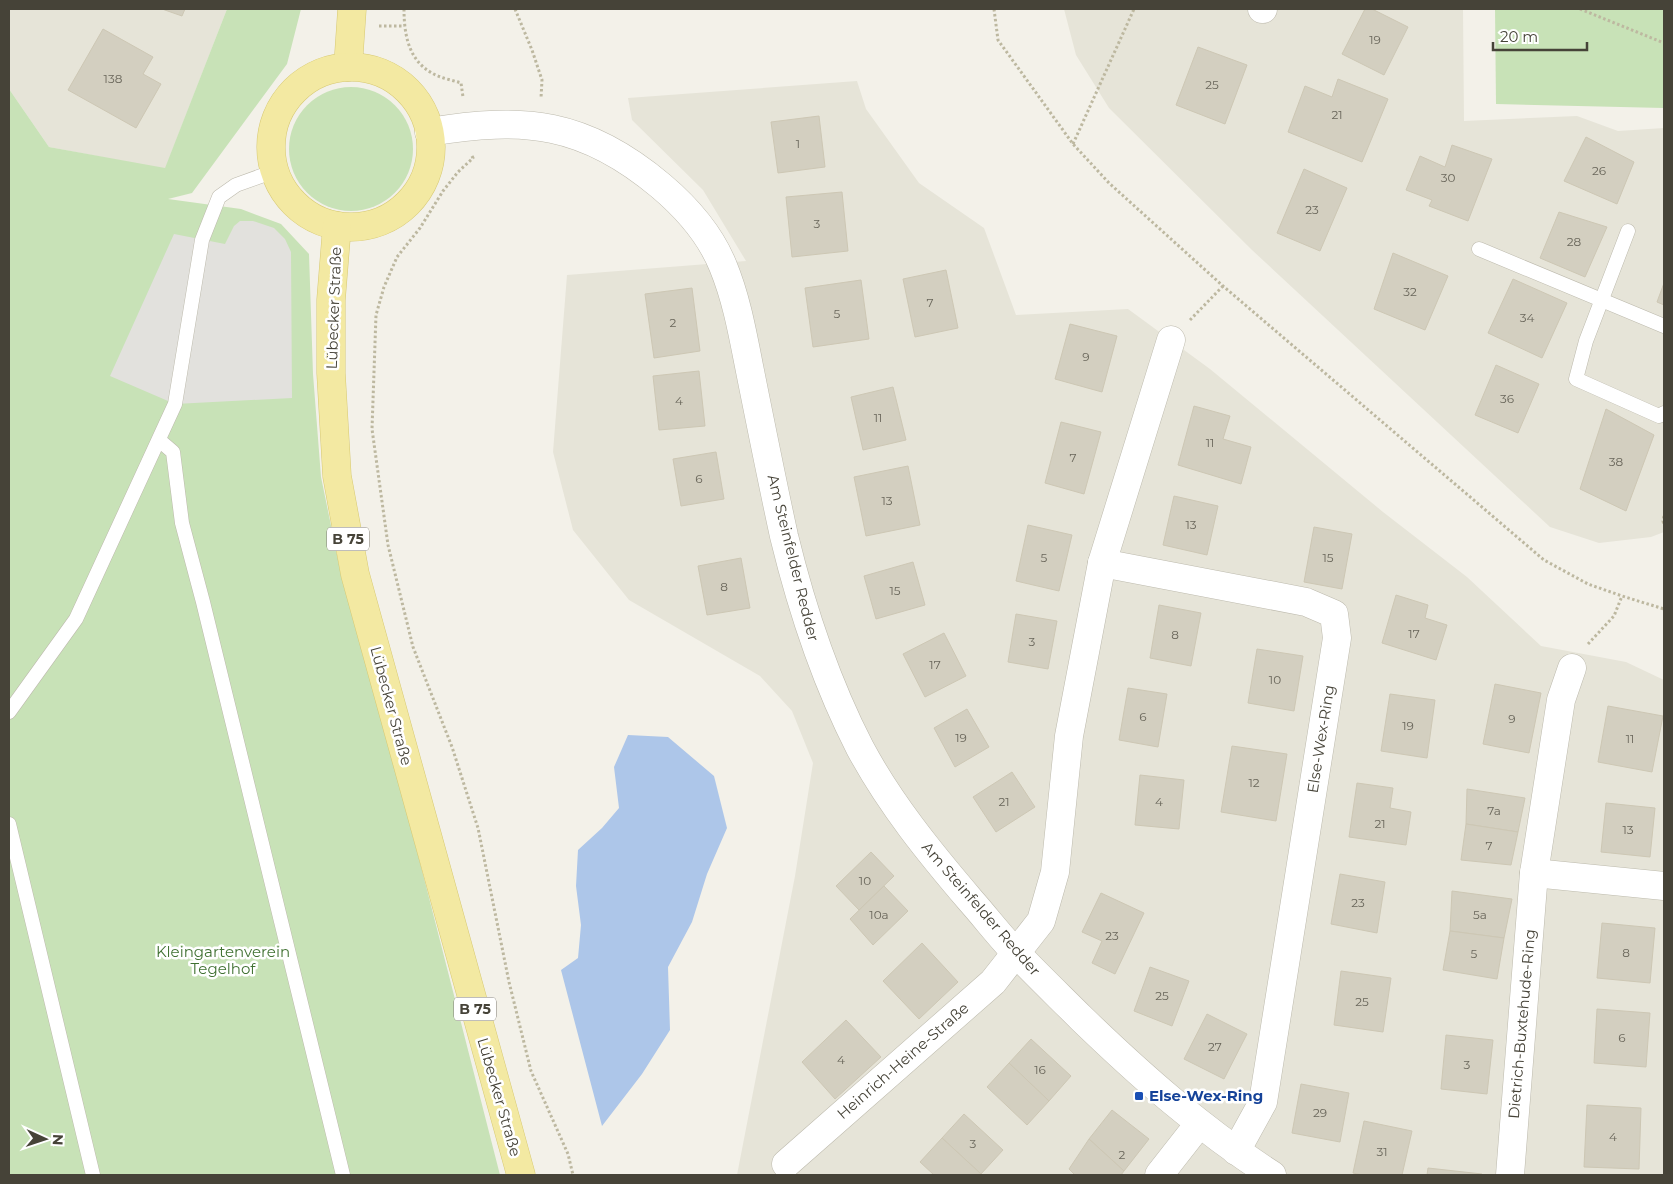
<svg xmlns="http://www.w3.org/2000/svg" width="1673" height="1184" viewBox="0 0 1673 1184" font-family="Montserrat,sans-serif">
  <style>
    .residential { fill: #e6e4d8 }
    .green { fill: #c8e2b7 }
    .parking { fill: #e2e1dd }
    .water { fill: #adc6e9 }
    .building { fill: #d3cfc0; stroke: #cdc7b4 }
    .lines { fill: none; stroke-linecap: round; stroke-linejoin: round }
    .lane-casing { stroke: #bdbaad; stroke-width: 15 }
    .street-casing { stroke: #bdbaad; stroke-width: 29 }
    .primary-casing { stroke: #d7c973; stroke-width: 29 }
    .path { stroke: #bdb8a0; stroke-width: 3; stroke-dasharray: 2.5 2.5; stroke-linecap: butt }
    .lane { stroke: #fff; stroke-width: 14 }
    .street { stroke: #fff; stroke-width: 28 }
    .primary { stroke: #f3e9a2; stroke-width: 28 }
    .transit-dot { fill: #1a4fb4; stroke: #fff; stroke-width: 2 }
    .labels { text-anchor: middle; stroke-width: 5; stroke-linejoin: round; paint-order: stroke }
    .number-label { font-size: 12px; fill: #69665a }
    .shield { fill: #fff; stroke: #7e7b74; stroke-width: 1 }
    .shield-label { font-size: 14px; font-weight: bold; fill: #464338 }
    .street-label { font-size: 15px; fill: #464338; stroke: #fff }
    .park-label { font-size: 15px; fill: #407132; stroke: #fff }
    .transit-label { font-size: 15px; font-weight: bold; fill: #164399; stroke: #fff; text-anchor: start }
  </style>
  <rect width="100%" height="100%" fill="#f3f1e9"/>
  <g class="residential">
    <polygon points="9,9 227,9 165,169 49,147 9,89"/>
    <polygon points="1064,9 1463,9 1464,121 1577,116 1618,131 1664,128 1664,532 1651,537 1599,543 1550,527 1252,250 1109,108 1076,55"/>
    <polygon points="857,81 866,109 919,183 984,228 1016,315 1128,309 1210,369 1383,512 1467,577 1541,646 1626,662 1664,680 1664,1175 737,1175 795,876 813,763 792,711 760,676 629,600 573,530 553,452 567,275 746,261 703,190 632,120 628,98"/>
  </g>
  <g class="green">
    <polygon points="227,9 301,9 287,64 192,193 168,199 241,209 281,224 309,254 313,374 321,477 341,574 415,843 500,1175 9,1175 9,89 49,147 165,168"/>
    <polygon points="1495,9 1664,9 1664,108 1496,104"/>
    <circle cx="351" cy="149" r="62"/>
  </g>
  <polygon class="parking" points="240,221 253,221 274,228 285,239 291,252 292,398 175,404 110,376 174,234 225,244 234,226"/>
  <polygon class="water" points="628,735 668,737 714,776 727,828 707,874 692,922 668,967 670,1030 642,1074 602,1126 561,970 578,958 581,925 576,886 578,850 602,828 619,808 614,767"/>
  <g class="building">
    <polygon points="162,9 185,9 182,16"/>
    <polygon points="1365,9 1372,9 1408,27 1384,75 1342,54"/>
    <polygon points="103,29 153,57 143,74 161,84 136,128 68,90"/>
    <polygon points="1198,47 1247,65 1225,124 1176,105"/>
    <polygon points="1338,79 1388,99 1362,162 1288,132 1305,86 1332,97"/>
    <polygon points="819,116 825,167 778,173 771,122"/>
    <polygon points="1586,137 1634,162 1617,204 1564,181"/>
    <polygon points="1452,145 1492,159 1468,221 1429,206 1432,200 1406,190 1420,156 1445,167"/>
    <polygon points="1304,169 1347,188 1320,251 1277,233"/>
    <polygon points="842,192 848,251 792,257 786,197"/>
    <polygon points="1559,212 1607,227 1585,277 1540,258"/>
    <polygon points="1393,253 1448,276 1425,330 1374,309"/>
    <polygon points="946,270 958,328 915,337 903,279"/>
    <polygon points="1513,279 1567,303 1542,358 1488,333"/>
    <polygon points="861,280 869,339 813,347 805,288"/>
    <polygon points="1664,283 1664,305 1657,302"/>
    <polygon points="692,288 700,351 654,358 645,294"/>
    <polygon points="1070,324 1117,336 1102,392 1055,379"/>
    <polygon points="1496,365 1539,384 1518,433 1475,415"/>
    <polygon points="699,371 705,426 659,430 653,376"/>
    <polygon points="893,387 906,440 863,450 851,397"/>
    <polygon points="1194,406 1230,416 1223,439 1251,447 1241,484 1178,465"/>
    <polygon points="1606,409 1654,435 1626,511 1580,489"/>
    <polygon points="1061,422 1101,432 1084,494 1045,483"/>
    <polygon points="716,452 724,499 681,506 673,459"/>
    <polygon points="908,466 920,525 866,536 854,477"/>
    <polygon points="1174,496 1218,506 1207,555 1163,545"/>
    <polygon points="1028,525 1072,535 1059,591 1016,581"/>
    <polygon points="1314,527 1352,534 1342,589 1304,582"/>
    <polygon points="741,558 750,608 707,615 698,566"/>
    <polygon points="913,562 925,605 876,619 864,576"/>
    <polygon points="1396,595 1428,605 1425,618 1447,625 1436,660 1382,643"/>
    <polygon points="1159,605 1201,613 1191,666 1150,658"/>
    <polygon points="1016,614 1057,621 1048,669 1008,662"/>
    <polygon points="944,633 966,676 925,697 903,654"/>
    <polygon points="1257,649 1303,656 1294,711 1248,703"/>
    <polygon points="1495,684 1541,693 1529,753 1483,744"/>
    <polygon points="1128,688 1167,694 1158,747 1119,740"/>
    <polygon points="1390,694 1435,700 1427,758 1381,751"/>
    <polygon points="1608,706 1663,716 1652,772 1598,762"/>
    <polygon points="967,709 989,747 955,767 934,728"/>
    <polygon points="1232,746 1287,754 1276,821 1221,812"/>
    <polygon points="1012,772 1035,807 996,832 973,797"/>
    <polygon points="1140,775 1184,780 1179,829 1135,825"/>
    <polygon points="1357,783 1393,788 1390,808 1411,812 1406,845 1349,837"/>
    <polygon points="1467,789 1525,798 1518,832 1466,824"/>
    <polygon points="1606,803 1655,808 1650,857 1601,852"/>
    <polygon points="1466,824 1518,832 1511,865 1461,860"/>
    <polygon points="871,852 894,876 859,910 836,886"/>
    <polygon points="1340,874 1385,882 1377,933 1331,924"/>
    <polygon points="884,886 908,911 873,945 850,919"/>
    <polygon points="1452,891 1512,899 1504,938 1450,931"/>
    <polygon points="1101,893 1144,913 1115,974 1092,963 1102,941 1082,932"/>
    <polygon points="1602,923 1655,928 1650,983 1597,978"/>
    <polygon points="1450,931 1504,938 1497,979 1443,970"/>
    <polygon points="922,943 958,982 919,1019 883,981"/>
    <polygon points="1150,967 1189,981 1172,1026 1134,1011"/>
    <polygon points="1341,971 1391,978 1383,1032 1334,1025"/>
    <polygon points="1597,1009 1650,1013 1646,1067 1594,1063"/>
    <polygon points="1207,1014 1247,1034 1224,1079 1184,1059"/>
    <polygon points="846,1020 881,1057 835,1099 802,1062"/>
    <polygon points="1446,1035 1493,1040 1487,1094 1441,1089"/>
    <polygon points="1031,1039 1071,1076 1049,1101 1009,1063"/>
    <polygon points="1009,1063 1049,1101 1027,1125 987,1087"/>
    <polygon points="1301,1084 1349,1093 1340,1142 1292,1133"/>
    <polygon points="1587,1105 1641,1108 1639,1169 1584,1167"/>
    <polygon points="1112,1110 1149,1139 1124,1171 1089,1139"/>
    <polygon points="964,1114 1003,1150 981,1174 942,1138"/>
    <polygon points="1364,1121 1412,1131 1402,1175 1362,1175 1353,1173"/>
    <polygon points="942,1138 981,1174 980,1175 934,1175 920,1162"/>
    <polygon points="1089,1139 1124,1171 1121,1175 1075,1175 1069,1169"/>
    <polygon points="1428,1168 1482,1174 1482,1175 1427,1175"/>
  </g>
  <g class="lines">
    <defs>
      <g id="lane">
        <polyline points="1628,231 1586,341 1576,379 1659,416 1664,413"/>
        <polyline points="1479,249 1664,326"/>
        <polyline points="159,440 173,452 182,523 203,602 343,1175"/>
        <polyline points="9,712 76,619 175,404 202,240 219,197 236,185 275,171"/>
        <polyline points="9,824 93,1175"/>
      </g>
      <g id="street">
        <polyline points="1262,9 1263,9"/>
        <path d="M 429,132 C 525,116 585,122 661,186 C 687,208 710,234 723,266 C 737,300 743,336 750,371 C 761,426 772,481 784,536 C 802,610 825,680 860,748 C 890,804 930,853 971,901 C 987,919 1002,939 1019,956 C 1039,977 1060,997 1081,1018 C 1141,1076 1201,1129 1272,1175"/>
        <polyline points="1102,563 1171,340"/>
        <polyline points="1534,873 1561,700 1572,668"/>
        <polyline points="786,1164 993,982 1041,921 1055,872 1069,736 1102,563 1306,602 1334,614 1337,638 1263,1102 1236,1151"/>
        <polyline points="1159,1175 1199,1124"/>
        <polyline points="1510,1175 1534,873 1664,886"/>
      </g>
      <g id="primary">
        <polyline points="348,67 352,9"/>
        <circle cx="351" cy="147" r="80"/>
        <polyline points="337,226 331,300 331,373 337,476 355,574 521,1175"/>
      </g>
    </defs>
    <use href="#lane" class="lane-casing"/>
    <use href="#street" class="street-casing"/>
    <use href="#primary" class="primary-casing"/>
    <g class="path">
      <path d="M 404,9 C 404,33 408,60 432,73 C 440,78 452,80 461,83 L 463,97"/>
      <polyline points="515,9 532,50 542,80 541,98"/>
      <polyline points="994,9 998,40 1073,144 1109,183 1223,286 1544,560 1588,584 1622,596 1664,609"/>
      <polyline points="1580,9 1664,43"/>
      <polyline points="379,26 404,26"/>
      <polyline points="1073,144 1134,9"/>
      <polyline points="472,156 473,158 458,172 443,191 420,228 397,257 384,287 376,315 372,429 388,545 413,647 452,747 478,828 509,982 531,1071 568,1154 573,1175"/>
      <polyline points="1190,320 1223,286"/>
      <polyline points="1664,516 1663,521 1664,525"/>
      <polyline points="1588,644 1614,616 1622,596"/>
    </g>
    <use href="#lane" class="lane"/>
    <use href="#street" class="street"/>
    <use href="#primary" class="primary"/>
  </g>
  <rect class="transit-dot" x="1134" y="1091" width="10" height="10" rx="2.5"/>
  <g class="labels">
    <g class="number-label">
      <text x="1375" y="44">19</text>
      <text x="113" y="83">138</text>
      <text x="1212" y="89">25</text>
      <text x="1337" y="119">21</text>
      <text x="798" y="148">1</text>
      <text x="1599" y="175">26</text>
      <text x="1448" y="182">30</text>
      <text x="1312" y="214">23</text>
      <text x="817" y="228">3</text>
      <text x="1574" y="246">28</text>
      <text x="1410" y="296">32</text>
      <text x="930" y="307">7</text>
      <text x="837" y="318">5</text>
      <text x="1527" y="322">34</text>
      <text x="673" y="327">2</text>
      <text x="1086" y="361">9</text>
      <text x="1507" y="403">36</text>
      <text x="679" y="405">4</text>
      <text x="878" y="422">11</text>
      <text x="1210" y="447">11</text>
      <text x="1073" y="462">7</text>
      <text x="1616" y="466">38</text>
      <text x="699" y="483">6</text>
      <text x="887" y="505">13</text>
      <text x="1191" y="529">13</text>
      <text x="1044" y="562">5</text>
      <text x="1328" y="562">15</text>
      <text x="724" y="591">8</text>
      <text x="895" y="595">15</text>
      <text x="1414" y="638">17</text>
      <text x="1175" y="639">8</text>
      <text x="1032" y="646">3</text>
      <text x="935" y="669">17</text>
      <text x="1275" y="684">10</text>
      <text x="1143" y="721">6</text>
      <text x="1512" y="723">9</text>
      <text x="1408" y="730">19</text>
      <text x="961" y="742">19</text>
      <text x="1630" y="743">11</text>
      <text x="1254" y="787">12</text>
      <text x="1004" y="806">21</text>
      <text x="1159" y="806">4</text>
      <text x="1494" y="815">7a</text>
      <text x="1380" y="828">21</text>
      <text x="1628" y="834">13</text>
      <text x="1489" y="850">7</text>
      <text x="865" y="885">10</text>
      <text x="1358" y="907">23</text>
      <text x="879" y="919">10a</text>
      <text x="1480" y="919">5a</text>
      <text x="1112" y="940">23</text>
      <text x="1626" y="957">8</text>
      <text x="1474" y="958">5</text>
      <text x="1162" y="1000">25</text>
      <text x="1362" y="1006">25</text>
      <text x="1622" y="1042">6</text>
      <text x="1215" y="1051">27</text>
      <text x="841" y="1064">4</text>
      <text x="1467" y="1069">3</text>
      <text x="1040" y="1074">16</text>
      <text x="1320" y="1117">29</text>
      <text x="1613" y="1141">4</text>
      <text x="973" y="1148">3</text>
      <text x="1382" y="1156">31</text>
      <text x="1122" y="1159">2</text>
    </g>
    <g class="shield">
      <rect x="327" y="527.5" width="42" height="23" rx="4"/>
      <rect x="454" y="997.5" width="42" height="23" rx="4"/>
    </g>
    <g class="shield-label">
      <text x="348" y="544">B 75</text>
      <text x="475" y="1014">B 75</text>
    </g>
    <g class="street-label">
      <text transform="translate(334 308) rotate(-88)" y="5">Lübecker Straße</text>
      <text transform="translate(793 558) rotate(76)" y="5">Am Steinfelder Redder</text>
      <text transform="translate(391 706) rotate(75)" y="5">Lübecker Straße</text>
      <text transform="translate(1321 739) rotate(-81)" y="5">Else-Wex-Ring</text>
      <text transform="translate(981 909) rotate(49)" y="5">Am Steinfelder Redder</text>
      <text transform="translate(1522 1024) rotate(-85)" y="5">Dietrich-Buxtehude-Ring</text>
      <text transform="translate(903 1061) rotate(-41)" y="5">Heinrich-Heine-Straße</text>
      <text transform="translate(499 1097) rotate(74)" y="5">Lübecker Straße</text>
    </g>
    <g class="park-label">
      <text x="223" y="957">Kleingartenverein<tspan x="223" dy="17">Tegelhof</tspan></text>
    </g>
    <g class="transit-label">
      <text x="1149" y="1101">Else-Wex-Ring</text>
    </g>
  </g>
  <rect width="1673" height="1184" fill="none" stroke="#464338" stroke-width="20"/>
  <g transform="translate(45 1139) rotate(93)" stroke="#ffffff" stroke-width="4" paint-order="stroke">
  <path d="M0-4L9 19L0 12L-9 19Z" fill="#464338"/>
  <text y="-8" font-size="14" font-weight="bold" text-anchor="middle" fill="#464338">N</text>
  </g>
  <path d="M1493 42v8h94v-8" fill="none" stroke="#464338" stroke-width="2.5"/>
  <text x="1500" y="42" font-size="15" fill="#464338" stroke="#ffffff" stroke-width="4" paint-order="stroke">20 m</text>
</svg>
